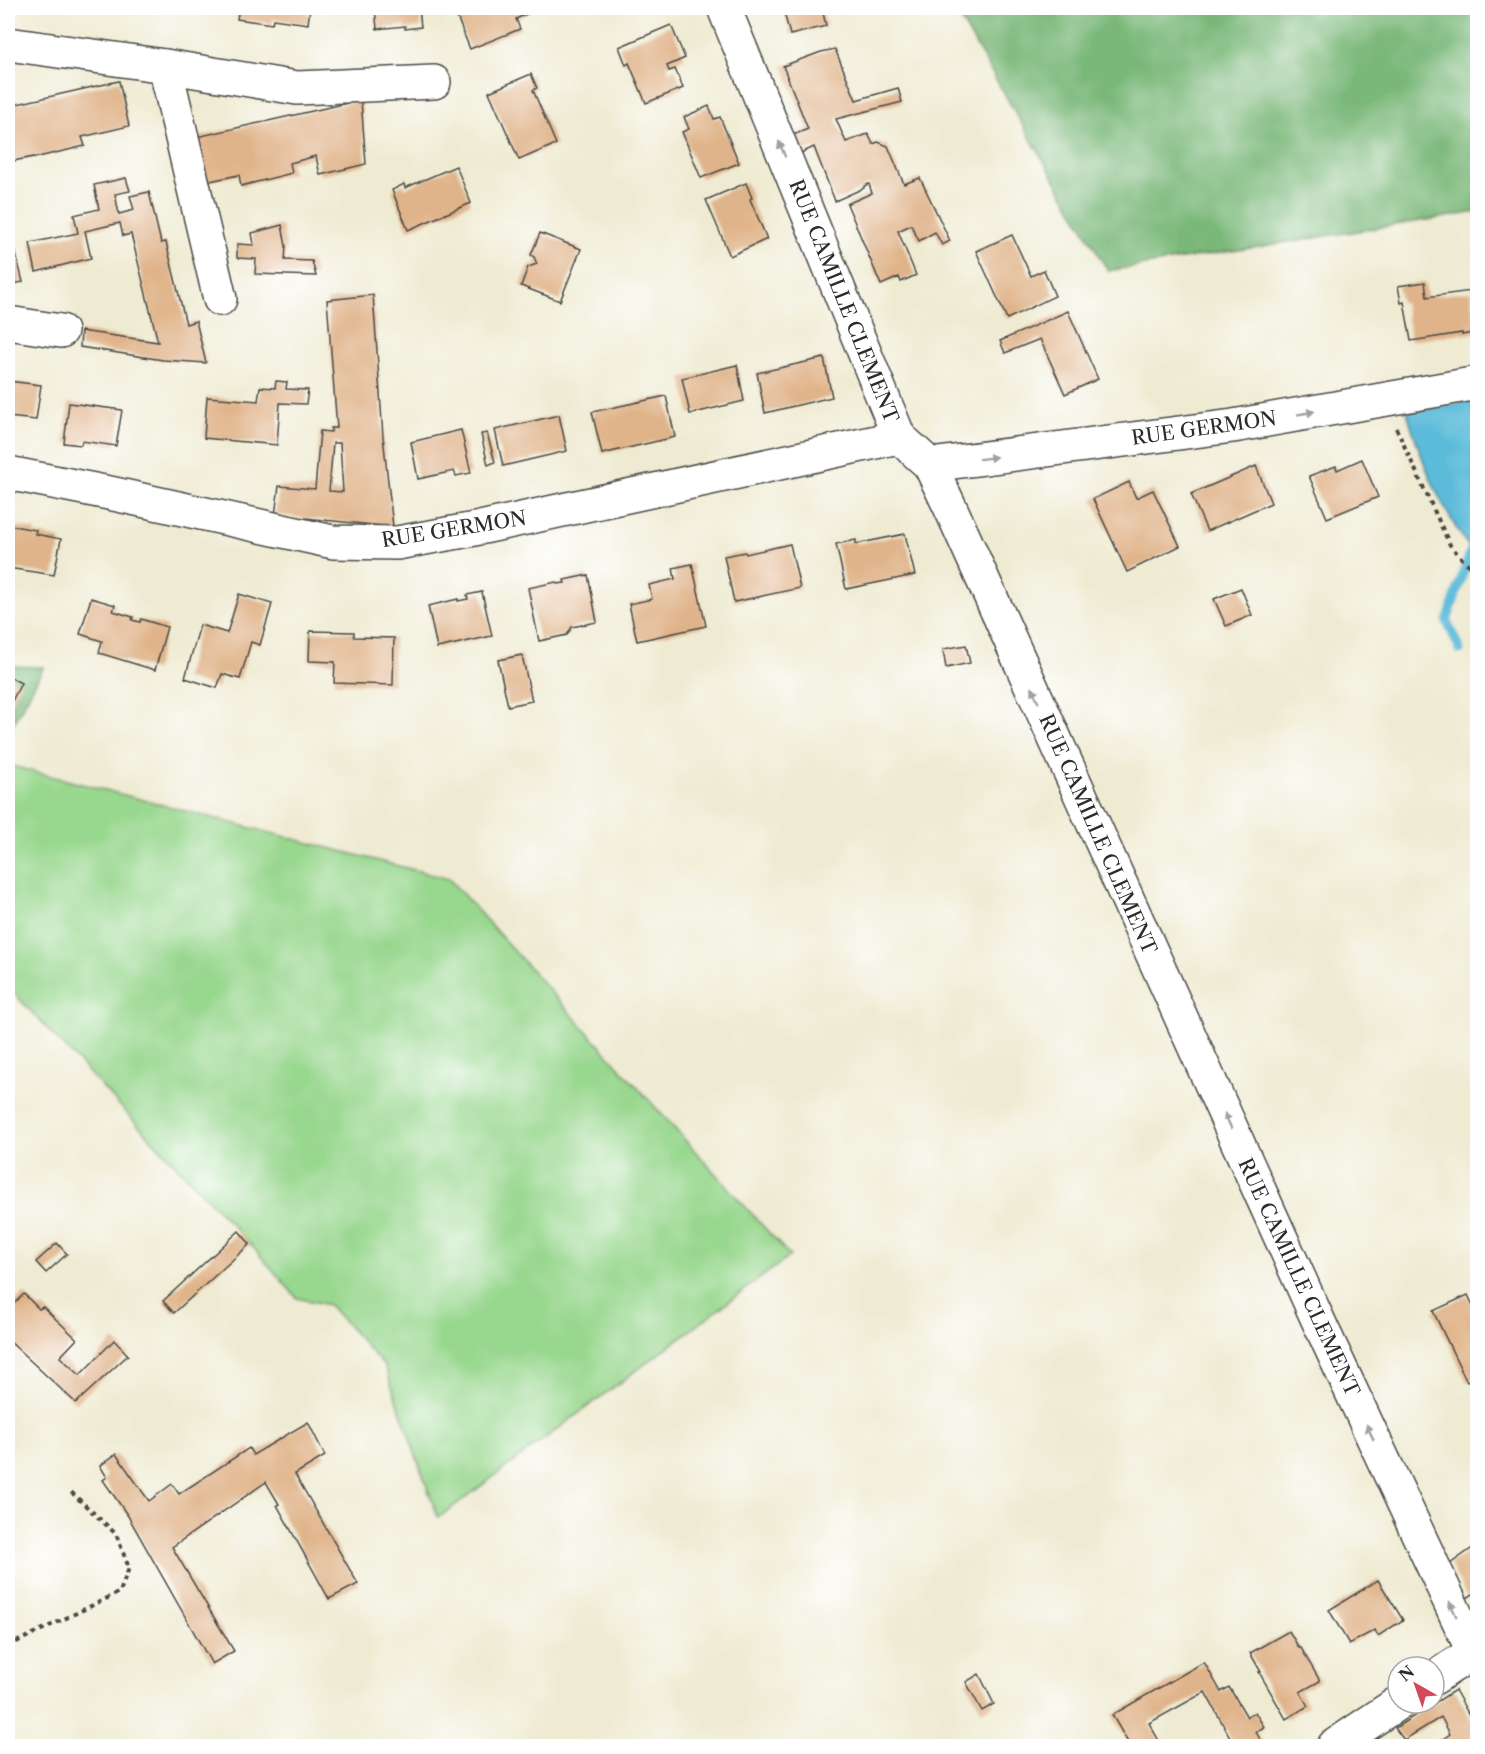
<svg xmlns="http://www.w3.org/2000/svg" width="1485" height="1754" viewBox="0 0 1485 1754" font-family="'Libre Caslon Text',serif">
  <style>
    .green { fill: #98d78e; stroke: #62815c; stroke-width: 1.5 }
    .forest { fill: #7ab879; stroke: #527252; stroke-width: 1.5 }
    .water { fill: #5bbbd9; stroke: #437382; stroke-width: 1.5 }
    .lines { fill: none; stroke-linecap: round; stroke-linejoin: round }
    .stream { stroke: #5bbbd9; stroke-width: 9 }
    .building { fill: #e0b48a; fill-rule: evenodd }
    .street-casing { stroke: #484844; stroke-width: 36 }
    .path { stroke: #484844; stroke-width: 4; stroke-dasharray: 4.5 4.5; stroke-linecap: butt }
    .street { stroke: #fff; stroke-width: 33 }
    .oneway { fill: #a0a0a0 }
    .labels { text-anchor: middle; stroke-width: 4.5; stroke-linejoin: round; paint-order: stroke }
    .street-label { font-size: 20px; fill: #2b2b2b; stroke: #fff }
  </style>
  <rect width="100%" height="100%" fill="#fff"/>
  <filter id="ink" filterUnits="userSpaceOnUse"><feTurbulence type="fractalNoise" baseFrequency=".0167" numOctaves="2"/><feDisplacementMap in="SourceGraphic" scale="12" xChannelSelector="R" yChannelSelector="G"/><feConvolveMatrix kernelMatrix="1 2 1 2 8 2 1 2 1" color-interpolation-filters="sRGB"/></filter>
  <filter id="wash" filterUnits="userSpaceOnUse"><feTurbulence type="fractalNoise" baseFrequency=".008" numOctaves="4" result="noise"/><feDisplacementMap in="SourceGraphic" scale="24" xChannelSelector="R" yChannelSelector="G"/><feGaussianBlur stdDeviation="1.35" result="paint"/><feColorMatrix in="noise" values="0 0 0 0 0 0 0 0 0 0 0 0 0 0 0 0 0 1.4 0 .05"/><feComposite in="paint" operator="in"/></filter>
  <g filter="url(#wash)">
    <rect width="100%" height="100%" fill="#efebd3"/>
    <polygon class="green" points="8,765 449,879 790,1256 438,1518 385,1367 329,1305 297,1298 250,1244 8,987"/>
    <g class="forest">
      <polygon points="954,8 1477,8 1477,212 1108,271"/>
      <polygon points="8,666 44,667 8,734"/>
    </g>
    <path class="water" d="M 1477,400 L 1478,400 L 1477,557 C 1443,516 1422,464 1407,412 Z"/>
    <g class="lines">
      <polyline class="stream" points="1460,650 1447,621 1471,550 1478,538"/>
    </g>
    <g id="blocks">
      <g class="building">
        <polygon points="239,8 310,8 308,24 273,19 272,24 237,19"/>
        <polygon points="375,8 419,8 421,27 405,29 405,26 377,29"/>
        <polygon points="465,8 531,8 533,11 516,19 520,29 470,49 455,12"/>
        <polygon points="783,8 822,8 826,26 790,35"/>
        <polygon points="671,25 685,58 667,66 669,71 675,69 683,88 646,103 629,63 626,65 619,47"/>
        <polygon points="835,49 856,100 898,88 902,102 836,119 846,142 868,134 873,144 878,142 888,146 904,184 920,178 950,241 942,245 935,232 919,241 911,225 898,231 916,275 901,282 899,277 881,285 847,204 872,193 869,184 864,186 864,188 835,201 814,147 801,153 793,135 808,129 783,66 821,52"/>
        <polygon points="531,74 537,88 533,90 556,144 519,160 489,92"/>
        <polygon points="119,81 129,126 82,137 85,146 34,158 34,157 8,162 8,106"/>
        <polygon points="361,100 366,164 320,175 316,156 290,163 292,173 241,186 239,175 200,183 188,139"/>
        <polygon points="709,106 714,119 720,117 739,163 701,178 682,132 689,129 684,117"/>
        <polygon points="456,166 471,203 408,230 392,190 404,184 405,188"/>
        <polygon points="126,178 130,191 115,194 119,214 134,210 130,196 149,192 161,243 166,242 186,324 196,321 206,363 163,360 80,347 81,331 158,342 131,234 123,236 120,223 85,231 91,258 36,272 30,243 78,233 74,215 99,209 94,185"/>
        <polygon points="746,183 752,198 750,199 767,239 730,256 706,200"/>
        <polygon points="282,225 286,246 285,260 312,261 316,276 255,274 256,259 237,258 237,244 254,245 252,233"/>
        <polygon points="540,233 581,249 560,301 521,286 528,267 537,264 534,257 531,255"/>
        <polygon points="1012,235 1031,276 1044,270 1055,296 1007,319 976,251"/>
        <polygon points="13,242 23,282 8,285 8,243"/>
        <polygon points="1425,282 1427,297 1471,291 1477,332 1462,335 1462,333 1411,341 1404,302 1401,303 1398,286"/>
        <path d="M 373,295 L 383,436 L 393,527 L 275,515 L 279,486 L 315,489 L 320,431 L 331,432 L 331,428 L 337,428 L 327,300 ZM 333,443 L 340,443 L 343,492 L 329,491 Z"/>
        <polygon points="1068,311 1098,379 1065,394 1040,339 1005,353 1000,341"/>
        <polygon points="824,358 832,397 765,413 757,373"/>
        <polygon points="737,365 744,401 690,414 682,378"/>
        <polygon points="8,381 41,385 36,420 8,417"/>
        <polygon points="276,381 287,382 286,389 308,390 306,404 280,403 277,445 204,438 207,397 258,401 260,387 275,388"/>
        <polygon points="666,396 675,437 602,454 592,412"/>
        <polygon points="69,403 122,410 116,446 82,441 81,445 64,443"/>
        <polygon points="559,415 567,451 503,466 495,430"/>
        <polygon points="461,430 471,473 456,476 454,471 418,479 411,442"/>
        <polygon points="487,433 495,462 488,465 481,434"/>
        <polygon points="1362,459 1378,497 1327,518 1309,476 1336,466 1337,470"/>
        <polygon points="1256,466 1271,503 1207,531 1191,494"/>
        <polygon points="1129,482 1136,498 1153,490 1180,546 1127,572 1093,499"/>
        <polygon points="8,525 36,530 35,534 61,539 54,575 8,568"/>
        <polygon points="905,534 915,575 846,589 836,544 856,540 856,544"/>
        <polygon points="790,544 800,588 734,602 724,556 745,552 746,554"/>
        <polygon points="692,564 706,626 637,641 629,604 652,599 649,585 675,579 673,568"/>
        <polygon points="588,575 597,622 572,627 567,635 539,641 528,588 556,582 557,584 565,583 564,580"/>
        <polygon points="1241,588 1252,615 1226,626 1214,599"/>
        <polygon points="482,592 492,636 437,648 428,606 458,599 458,601 468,599 467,595"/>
        <polygon points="239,594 272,604 260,645 251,642 240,679 222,674 217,688 185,678 200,625 227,633"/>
        <polygon points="91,598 115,605 113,611 133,617 132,620 140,622 141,619 167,627 155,670 99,653 102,641 80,634"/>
        <polygon points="310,631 354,632 354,637 394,638 393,685 334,683 335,662 309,661"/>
        <polygon points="966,645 970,663 946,668 943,649"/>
        <polygon points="522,655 532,701 508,706 498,660"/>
        <polygon points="8,676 21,683 8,709"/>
        <polygon points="239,1231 250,1244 174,1313 163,1301"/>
        <polygon points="57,1243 67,1254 46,1273 36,1262"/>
        <polygon points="24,1294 39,1309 43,1307 77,1339 60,1357 80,1375 114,1340 128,1355 76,1403 8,1340 8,1309"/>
        <polygon points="1468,1295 1478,1316 1478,1377 1467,1382 1433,1311"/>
        <polygon points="308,1422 325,1456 295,1474 358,1584 329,1599 277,1505 279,1504 266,1482 172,1547 234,1651 212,1664 128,1516 103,1480 107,1477 100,1466 116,1454 149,1501 172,1484 179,1494 249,1448 253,1455"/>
        <polygon points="1478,1544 1478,1591 1467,1598 1450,1564"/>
        <polygon points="1378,1580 1403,1620 1378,1636 1375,1630 1349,1644 1329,1610"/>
        <polygon points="1289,1631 1299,1648 1301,1648 1320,1681 1300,1692 1308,1706 1286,1719 1259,1672 1261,1672 1250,1653"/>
        <polygon points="1204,1662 1221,1692 1229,1687 1247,1717 1255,1712 1264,1727 1256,1732 1264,1746 1235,1746 1205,1692 1149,1723 1162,1746 1130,1746 1112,1715"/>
        <polygon points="979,1674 994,1704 982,1711 966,1682"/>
        <polygon points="1455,1690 1478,1731 1478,1746 1443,1746 1440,1741 1450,1734 1441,1717 1404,1740 1395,1728"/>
      </g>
    </g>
  </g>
  <g filter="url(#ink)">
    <use href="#blocks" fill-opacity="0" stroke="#484844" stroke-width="1.5"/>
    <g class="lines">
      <defs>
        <g id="street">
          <polyline points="724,8 899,437 930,465 951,509 1318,1320 1478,1662"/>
          <polyline points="8,44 165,66 297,88 434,82"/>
          <polyline points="165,66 220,299"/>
          <polyline points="8,323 61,331"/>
          <polyline points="930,465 1233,426 1478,383"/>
          <polyline points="8,473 114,494 333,542 397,543 475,529 899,437"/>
          <polyline points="1434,1678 1478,1649"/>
          <polyline points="1334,1746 1398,1703"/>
        </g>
      </defs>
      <use href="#street" class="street-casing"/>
      <g class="path">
        <polyline points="1396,428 1450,545 1464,561 1478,572"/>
        <polyline points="8,1646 120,1592 129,1568 116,1534 71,1492"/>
      </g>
      <use href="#street" class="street"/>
    </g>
    <defs><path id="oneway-solid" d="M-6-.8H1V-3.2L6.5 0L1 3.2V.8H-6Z" transform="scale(1.5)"/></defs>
    <g class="oneway">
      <use href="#oneway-solid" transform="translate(782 149) rotate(-112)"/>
      <use href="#oneway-solid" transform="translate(1306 413) rotate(-10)"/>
      <use href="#oneway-solid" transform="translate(988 458) rotate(-7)"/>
      <use href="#oneway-solid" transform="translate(1035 695) rotate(-114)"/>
      <use href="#oneway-solid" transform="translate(1228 1121) rotate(-114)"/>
      <use href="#oneway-solid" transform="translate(1370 1432) rotate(-115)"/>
      <use href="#oneway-solid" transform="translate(1453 1609) rotate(-115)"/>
    </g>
  </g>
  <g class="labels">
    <g class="street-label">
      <text transform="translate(844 301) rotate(68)" y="7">RUE CAMILLE CLEMENT</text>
      <text transform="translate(1204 428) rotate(-8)" y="7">RUE GERMON</text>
      <text transform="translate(454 529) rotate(-9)" y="7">RUE GERMON</text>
      <text transform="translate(1098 834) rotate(66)" y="7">RUE CAMILLE CLEMENT</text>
      <text transform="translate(1299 1277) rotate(65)" y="7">RUE CAMILLE CLEMENT</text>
    </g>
  </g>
  <rect width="1485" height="1754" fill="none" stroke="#fff" stroke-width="30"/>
  <g transform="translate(1416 1685) rotate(320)"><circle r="28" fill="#ffffff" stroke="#aaaaaa" stroke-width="1.5"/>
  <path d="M0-4.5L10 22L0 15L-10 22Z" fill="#d1495b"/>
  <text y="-9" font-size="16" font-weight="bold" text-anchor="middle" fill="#2b2b2b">N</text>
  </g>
</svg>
